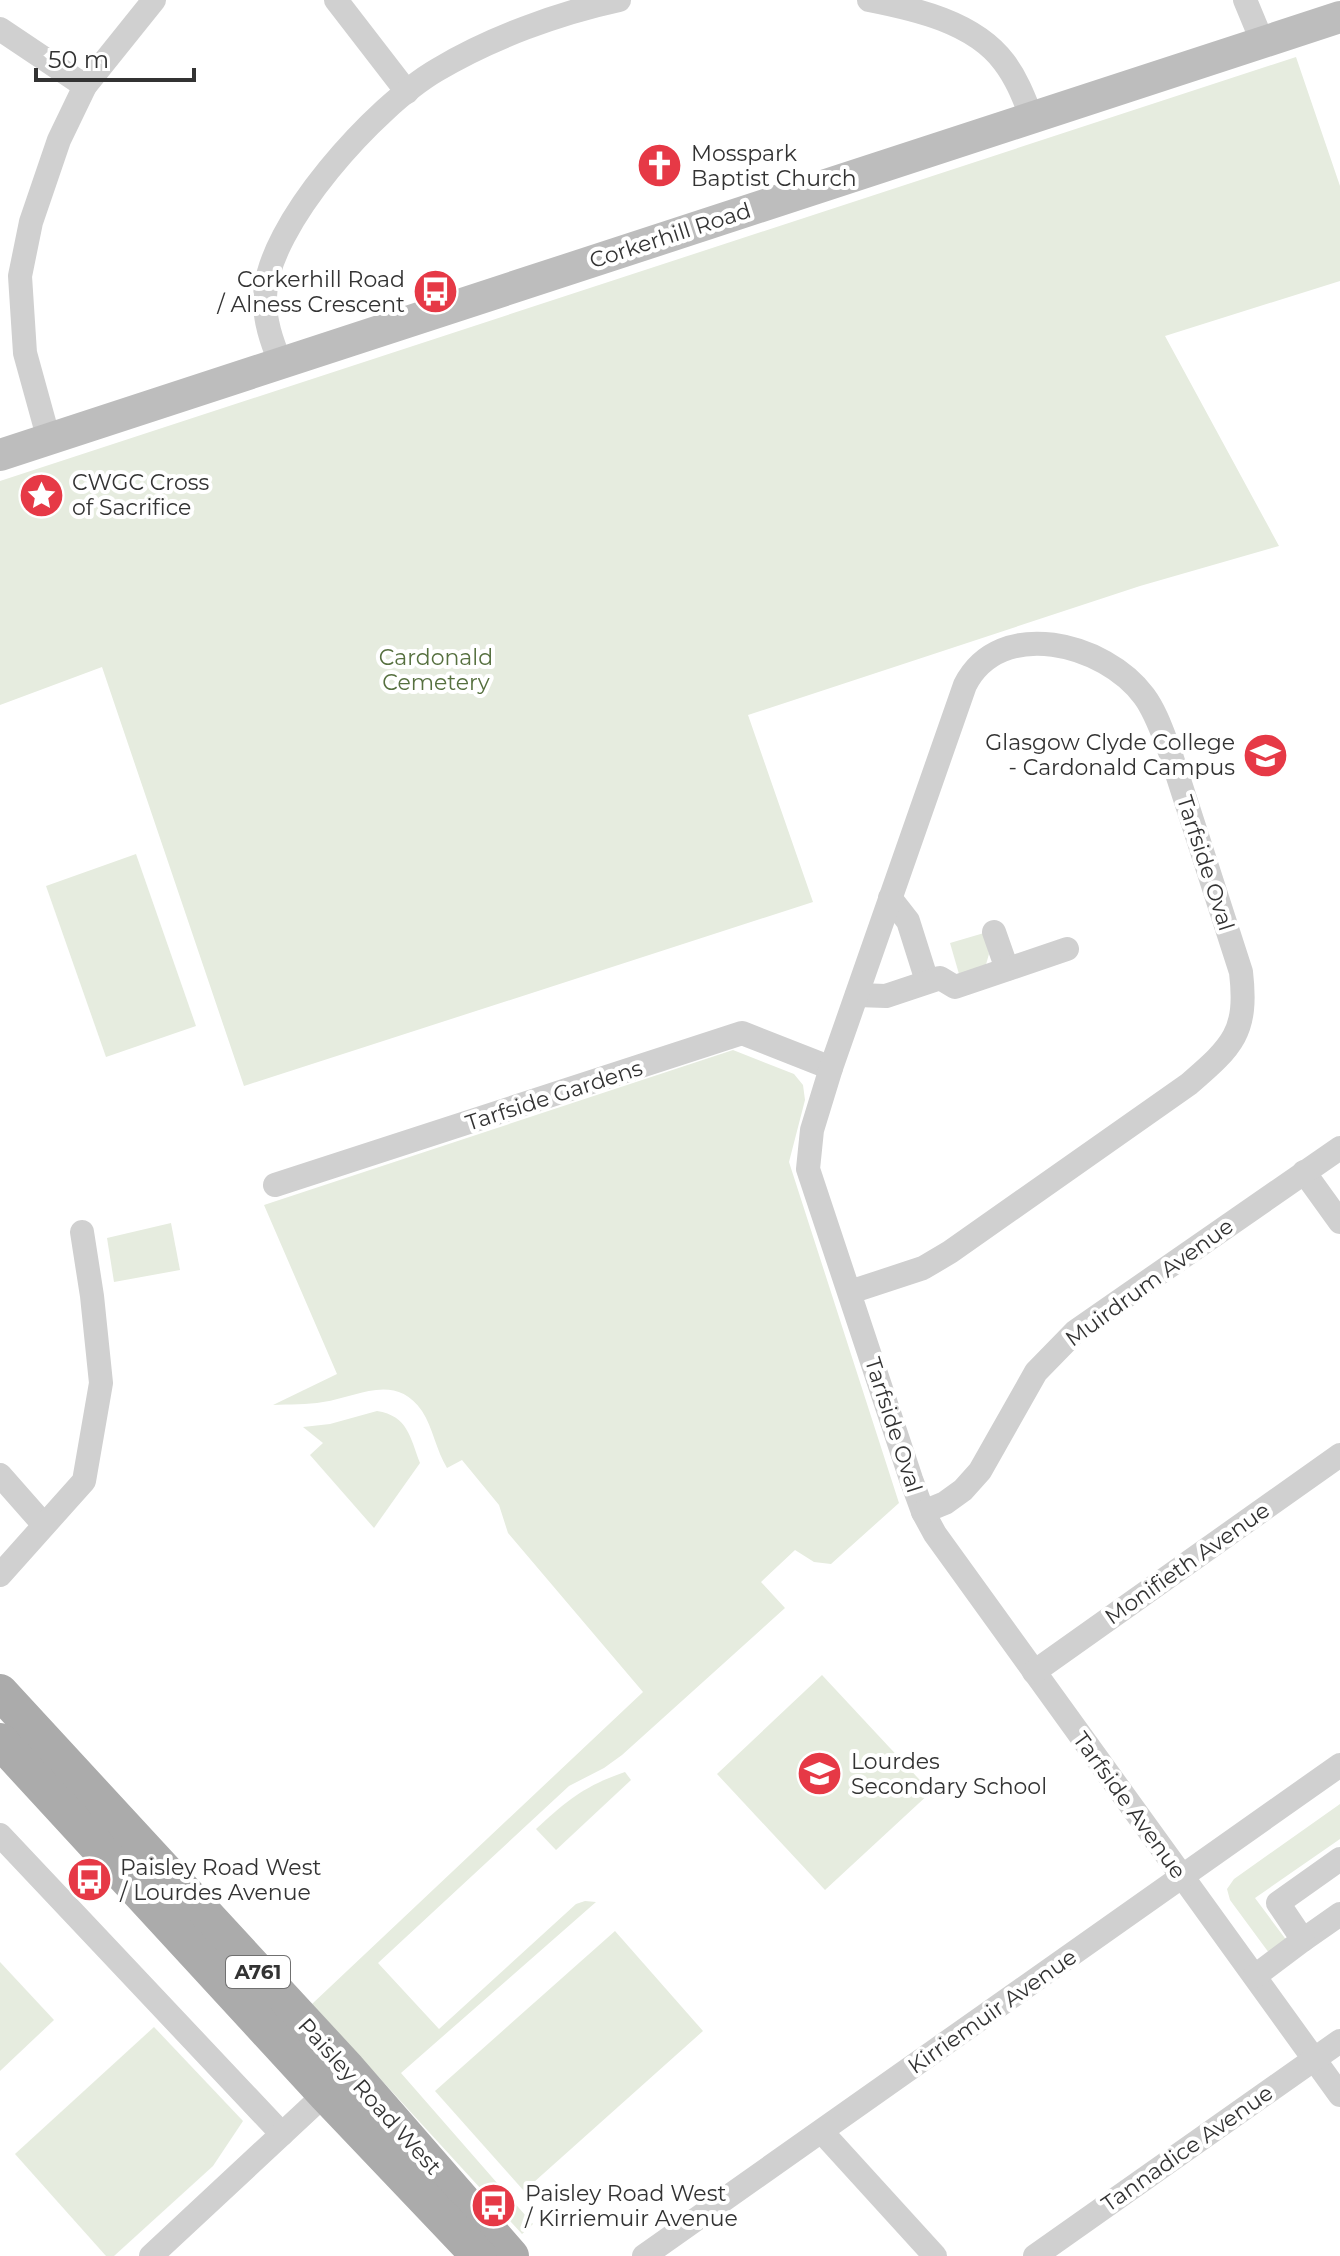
<svg xmlns="http://www.w3.org/2000/svg" width="1340" height="2256" viewBox="0 0 1340 2256" font-family="Montserrat,sans-serif">
  <style>
    .green { fill: #e6ecdf }
    .lines { fill: none; stroke-linecap: round; stroke-linejoin: round }
    .street { stroke: #d0d0d0; stroke-width: 24 }
    .secondary { stroke: #bdbdbd; stroke-width: 32 }
    .primary { stroke: #ababab; stroke-width: 36 }
    .labels { text-anchor: middle; stroke-width: 8; stroke-linejoin: round; paint-order: stroke }
    .shield { fill: #fff; stroke: #707070; stroke-width: 2 }
    .shield-label { font-size: 20px; font-weight: bold; fill: #333 }
    .poi-label { font-size: 22px; fill: #333; stroke: #fff; text-anchor: start }
    .street-label { font-size: 22px; fill: #333; stroke: #fff }
    .park-label { font-size: 22px; fill: #56703f; stroke: #fff }
  </style>
  <rect width="100%" height="100%" fill="#fff"/>
  <g class="green">
    <polygon points="1296,57 1340,186 1340,281 1165,336 1279,546 1140,586 748,715 813,902 244,1086 102,667 0,705 0,481"/>
    <polygon points="136,854 196,1026 106,1057 46,886"/>
    <polygon points="984,933 989,954 985,968 959,974 950,943"/>
    <path d="M 733,1050 L 794,1074 L 803,1085 L 805,1100 L 789,1162 L 899,1503 L 831,1564 L 814,1562 L 795,1550 L 761,1582 L 785,1608 L 622,1755 L 604,1768 L 569,1786 L 378,1963 L 439,2029 L 576,1904 L 585,1901 L 596,1902 L 401,2073 L 533,2224 L 522,2234 L 312,2004 L 643,1692 L 508,1533 L 499,1505 L 462,1460 L 447,1468 C 436,1450 433,1428 422,1411 C 395,1372 358,1397 323,1402 C 307,1405 290,1404 273,1405 L 337,1374 L 264,1205 Z"/>
    <polygon points="171,1223 180,1270 114,1282 107,1238"/>
    <path d="M 377,1411 C 408,1416 410,1437 420,1463 L 374,1528 L 310,1455 L 323,1443 L 303,1427 L 330,1424 Z"/>
    <polygon points="822,1675 931,1792 825,1890 717,1774"/>
    <path d="M 625,1772 L 631,1780 L 556,1850 L 536,1829 C 566,1801 586,1785 625,1772 Z"/>
    <polygon points="1340,1804 1340,1839 1255,1898 1290,1945 1272,1957 1230,1900 1227,1889 1234,1879"/>
    <polygon points="615,1931 703,2031 524,2191 435,2091"/>
    <polygon points="0,1962 54,2020 0,2071"/>
    <polygon points="154,2027 243,2121 213,2166 114,2256 106,2256 15,2154"/>
  </g>
  <g class="lines">
    <g class="street">
      <polyline points="336,0 407,92"/>
      <path d="M 869,0 C 915,9 974,22 1004,62 C 1017,79 1024,98 1032,118"/>
      <polyline points="1245,0 1262,41"/>
      <polyline points="0,29 85,86"/>
      <path d="M 280,362 C 272,342 264,320 265,297 C 266,225 377,105 437,70 C 490,38 559,13 619,0"/>
      <polyline points="49,440 25,353 20,276 31,222 59,140 85,86 154,0"/>
      <polyline points="890,898 908,921 927,981"/>
      <polyline points="994,932 1007,969"/>
      <polyline points="857,995 886,996 940,978 955,987 1067,949"/>
      <polyline points="1304,1172 1340,1222"/>
      <polyline points="275,1185 742,1033 831,1068"/>
      <path d="M 850,1292 L 923,1268 L 950,1252 L 1189,1084 C 1233,1046 1248,1032 1241,972 L 1170,752 C 1163,734 1156,712 1144,696 C 1105,643 1000,616 965,685 L 831,1068 L 812,1130 L 808,1169 L 911,1479 L 923,1512 L 935,1534 L 1340,2095"/>
      <polyline points="0,1475 44,1525"/>
      <polyline points="923,1512 945,1503 963,1490 980,1471 1036,1372 1076,1331 1340,1148"/>
      <polyline points="0,1575 84,1481 101,1383 92,1296 82,1232"/>
      <polyline points="1034,1672 1340,1455"/>
      <polyline points="0,1835 282,2134"/>
      <polyline points="1340,1859 1278,1903 1303,1940 1340,1914"/>
      <polyline points="1255,1976 1303,1940"/>
      <polyline points="822,2132 935,2256"/>
      <polyline points="151,2256 325,2094"/>
      <polyline points="644,2256 1340,1765"/>
      <polyline points="1035,2256 1340,2041"/>
    </g>
    <polyline class="secondary" points="0,455 1340,17"/>
    <g class="primary">
      <polyline points="0,1692 348,2069 511,2256"/>
      <polyline points="0,1741 325,2094 479,2256"/>
    </g>
  </g>
  <defs>
    <symbol id="church-disc" viewBox="-11 -11 22 22"><circle r="9.5" fill="#e63946" stroke="#fff"/><path d="M-1.2-6h2.4v3.5h3.3v2.4h-3.3V6h-2.4V-.1h-3.3v-2.4h3.3Z" fill="#fff"/></symbol>
    <symbol id="bus-disc" viewBox="-11 -11 22 22"><circle r="9.5" fill="#e63946" stroke="#fff"/><path d="M-5-6H5V4H4V6H2V4H-2V6H-4V4H-5ZM-3.5-4V0h7V-4ZM-3.5 1.2v1.5H-2V1.2ZM2 1.2v1.5H3.5V1.2Z" fill="#fff"/></symbol>
    <symbol id="sight-disc" viewBox="-11 -11 22 22"><circle r="9.5" fill="#e63946" stroke="#fff"/><path d="M0-6L1.8-2.2L6-1.7L2.9 1.2L3.7 5.4L0 3.3L-3.7 5.4L-2.9 1.2L-6-1.7L-1.8-2.2Z" fill="#fff"/></symbol>
    <symbol id="university-disc" viewBox="-11 -11 22 22"><circle r="9.5" fill="#e63946" stroke="#fff"/><path d="M0-5L7-2L0 1L-7-2ZM-4 1L0 2.5L4 1V4Q0 6-4 4Z" fill="#fff"/></symbol>
    <symbol id="school-disc" viewBox="-11 -11 22 22"><circle r="9.5" fill="#e63946" stroke="#fff"/><path d="M0-5L7-2L0 1L-7-2ZM-4 1L0 2.5L4 1V4Q0 6-4 4Z" fill="#fff"/></symbol>
  </defs>
  <g fill-rule="evenodd">
    <use href="#church-disc" x="634" y="140" width="51" height="51"/>
    <use href="#bus-disc" x="410" y="266" width="51" height="51"/>
    <use href="#sight-disc" x="16" y="470" width="51" height="51"/>
    <use href="#university-disc" x="1240" y="730" width="51" height="51"/>
    <use href="#school-disc" x="794" y="1748" width="51" height="51"/>
    <use href="#bus-disc" x="64" y="1854" width="51" height="51"/>
    <use href="#bus-disc" x="468" y="2180" width="51" height="51"/>
  </g>
  <g class="labels">
    <rect class="shield" x="226" y="1956" width="64" height="32" rx="6"/>
    <g class="shield-label">
      <text x="258" y="1979">A761</text>
    </g>
    <g class="poi-label">
      <text x="691" y="161">Mosspark<tspan x="691" dy="25">Baptist Church</tspan></text>
      <text x="405" y="287" text-anchor="end">Corkerhill Road<tspan x="405" dy="25">/ Alness Crescent</tspan></text>
      <text x="72" y="490">CWGC Cross<tspan x="72" dy="25">of Sacrifice</tspan></text>
      <text x="1235" y="750" text-anchor="end">Glasgow Clyde College<tspan x="1235" dy="25">- Cardonald Campus</tspan></text>
      <text x="851" y="1769">Lourdes<tspan x="851" dy="25">Secondary School</tspan></text>
      <text x="120" y="1875">Paisley Road West<tspan x="120" dy="25">/ Lourdes Avenue</tspan></text>
      <text x="525" y="2201">Paisley Road West<tspan x="525" dy="25">/ Kirriemuir Avenue</tspan></text>
    </g>
    <g class="street-label">
      <text transform="translate(670 235) rotate(-18)" y="8">Corkerhill Road</text>
      <text transform="translate(1206 863) rotate(72)" y="8">Tarfside Oval</text>
      <text transform="translate(554 1095) rotate(-18)" y="8">Tarfside Gardens</text>
      <text transform="translate(1149 1282) rotate(-36)" y="8">Muirdrum Avenue</text>
      <text transform="translate(894 1425) rotate(72)" y="8">Tarfside Oval</text>
      <text transform="translate(1187 1563) rotate(-35)" y="8">Monifieth Avenue</text>
      <text transform="translate(1130 1805) rotate(54)" y="8">Tarfside Avenue</text>
      <text transform="translate(992 2011) rotate(-35)" y="8">Kirriemuir Avenue</text>
      <text transform="translate(370 2096) rotate(48)" y="8">Paisley Road West</text>
      <text transform="translate(1187 2148) rotate(-35)" y="8">Tannadice Avenue</text>
    </g>
    <g class="park-label">
      <text x="436" y="665">Cardonald<tspan x="436" dy="25">Cemetery</tspan></text>
    </g>
  </g>
  <path d="M36 68v12h158v-12" fill="none" stroke="#333333" stroke-width="4"/>
  <text x="48" y="68" font-size="24" fill="#333333" stroke="#ffffff" stroke-width="6" paint-order="stroke">50 m</text>
</svg>
